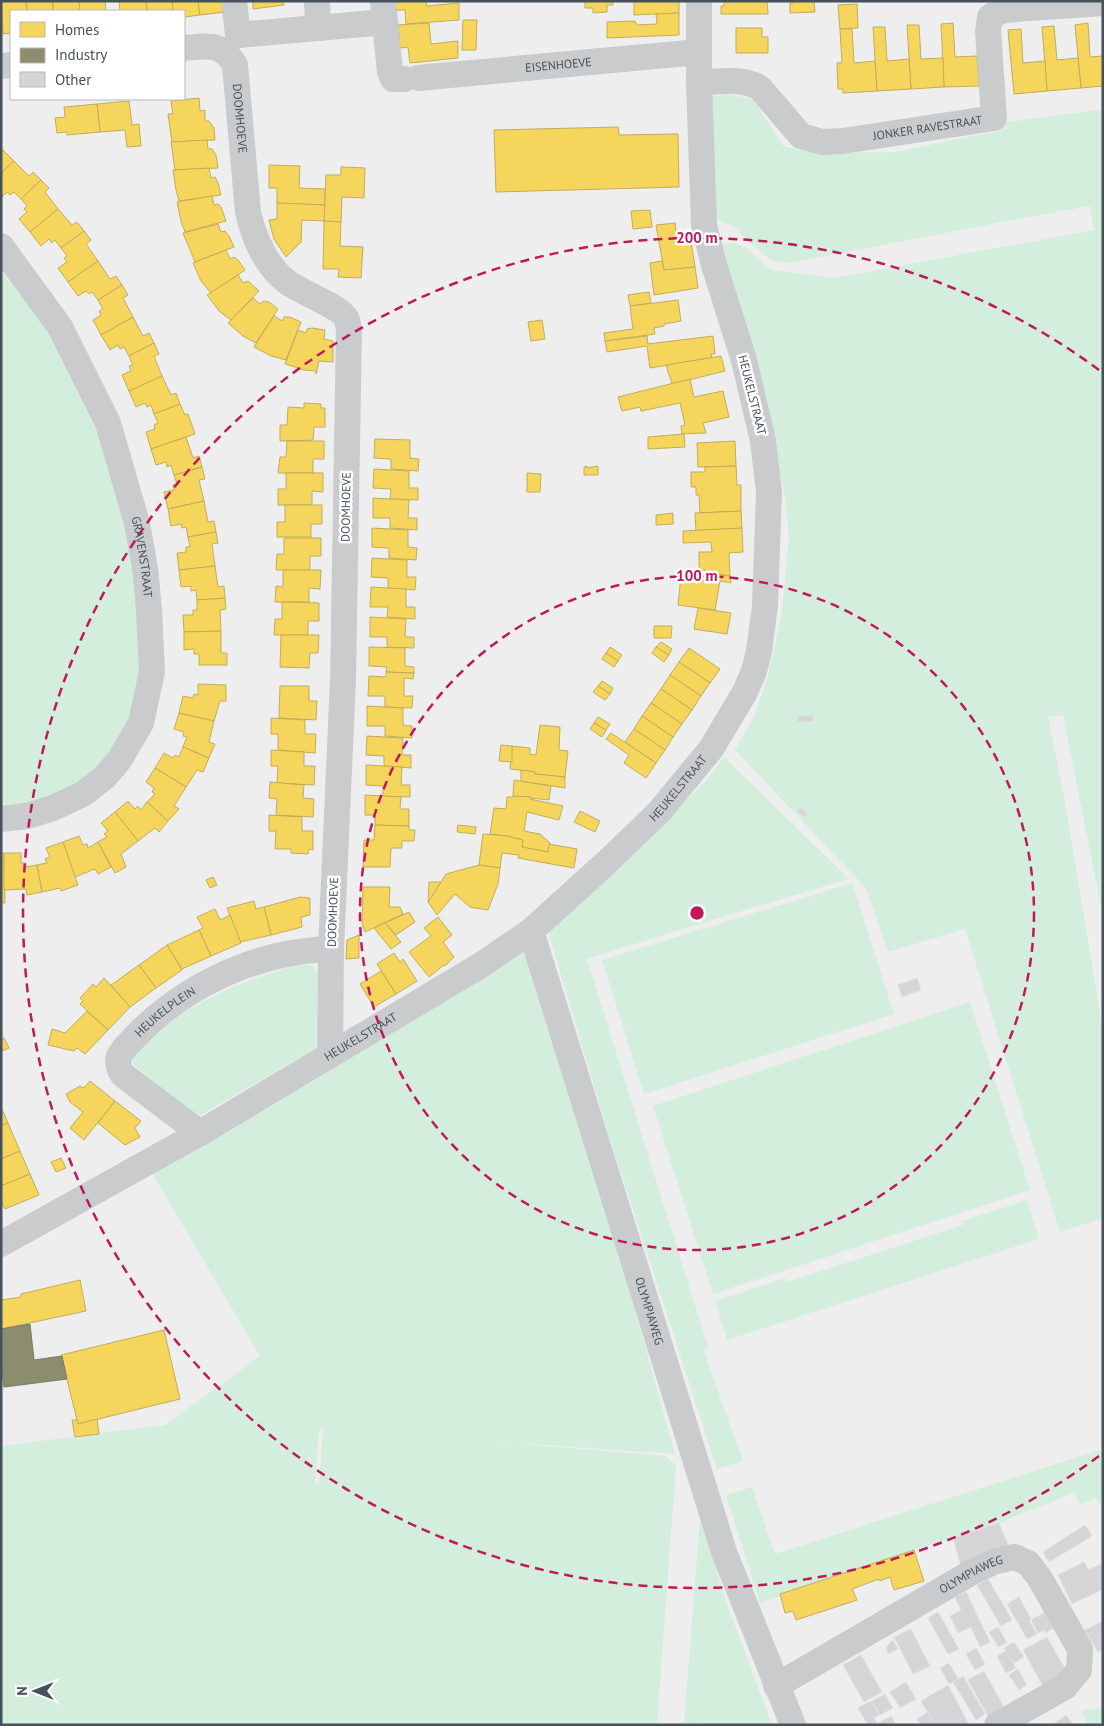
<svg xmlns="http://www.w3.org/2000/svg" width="1104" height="1726" viewBox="0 0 1104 1726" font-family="'PT Sans',sans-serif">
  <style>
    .green { fill: #d3eedd; fill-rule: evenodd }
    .homes { fill: #f6d55c; stroke: #c1ad5c }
    .industry { fill: #8c8c6e; stroke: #777a68 }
    .building { fill: #d5d5d7; stroke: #e0e0e1 }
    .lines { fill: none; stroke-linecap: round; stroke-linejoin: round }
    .minor { stroke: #c9cbcd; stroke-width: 26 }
    .ring { fill: none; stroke: #c2185b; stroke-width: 2.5; stroke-dasharray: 9 6 }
    .labels { text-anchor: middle; stroke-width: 5; stroke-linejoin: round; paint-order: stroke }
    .street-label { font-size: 12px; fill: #46515b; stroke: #fff }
    .centre { fill: #c2185b; stroke: #fff; stroke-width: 2.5 }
    .ring-label { font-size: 15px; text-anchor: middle; font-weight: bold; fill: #c2185b; stroke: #fff; stroke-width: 5; stroke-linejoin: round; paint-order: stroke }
  </style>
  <rect width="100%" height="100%" fill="#efeeee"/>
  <g class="green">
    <polygon points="729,95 750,98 754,101 783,146 819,153 895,152 1003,130 1002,123 1103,109 1103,917 1063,715 1048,717 1064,797 1103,1030 1103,1223 1100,1219 1060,1232 965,929 888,952 866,888 735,750 753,719 768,676 782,611 789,538 785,496 778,464 715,245 735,243 747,249 771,270 834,278 1094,230 1090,206 1017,219 791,263 773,261 751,244 733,226 709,217 710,96"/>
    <polygon points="1,266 18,287 76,376 110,454 141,597 140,702 123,742 88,782 1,813"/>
    <polygon points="724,757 849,879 682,929 587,959 708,1347 703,1349 743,1461 717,1469 609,1136 547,928 706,781"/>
    <polygon points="852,883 894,1014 644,1094 602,960"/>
    <path d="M 524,950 L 593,1159 L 675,1454 L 486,1441 L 665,1456 L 676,1465 L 657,1725 L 1,1725 L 1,1446 L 165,1425 L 260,1356 L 152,1173 ZM 323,1429 L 319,1484 L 315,1483 L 319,1430 Z"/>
    <path d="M 298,965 L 311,965 L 318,973 L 316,1048 L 196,1118 L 133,1064 L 133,1057 C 141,1049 148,1039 157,1032 C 201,997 243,981 298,965 Z"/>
    <polygon points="970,1002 1030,1190 713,1294 653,1106"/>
    <polygon points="1027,1200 1039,1239 727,1340 715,1301 786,1278 787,1282 963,1225 962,1221"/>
    <polygon points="1103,1449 1103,1510 1096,1497 1081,1505 1074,1493 999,1523 780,1593 780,1596 760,1603 726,1495 752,1487 775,1554"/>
    <polygon points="700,1518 728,1607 772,1725 719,1725 684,1723"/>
    <polygon points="1103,1708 1103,1725 1088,1725 1081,1710"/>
  </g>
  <g class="homes">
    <polygon points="1,1 26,1 27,11 11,11 11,33 3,34"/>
    <polygon points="26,1 53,1 53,11 27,11"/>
    <polygon points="53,1 79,1 80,11 53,11"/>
    <polygon points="79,1 105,1 106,11 80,11"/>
    <polygon points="119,1 146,1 147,11 120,11"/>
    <polygon points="146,1 172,1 173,11 147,11"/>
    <polygon points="172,1 198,1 200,15 184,17 184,11 173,11"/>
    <polygon points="198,1 225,1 226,12 200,15"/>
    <polygon points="253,1 283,1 284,5 253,9"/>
    <polygon points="395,1 426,1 427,6 459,3 459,20 406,24 405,10 396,10"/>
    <polygon points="585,1 613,1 613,5 607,5 607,12 593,13 593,8 585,8"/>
    <polygon points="634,1 679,1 679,13 634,15"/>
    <polygon points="724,1 767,1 768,14 721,14 721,6 724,6"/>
    <polygon points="793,1 814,1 815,12 790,13 790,3 793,3"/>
    <polygon points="857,4 858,28 840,29 838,5"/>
    <polygon points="679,13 679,35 607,38 607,22 635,21 637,25 657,24 656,14"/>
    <polygon points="463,20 477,20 476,50 462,50"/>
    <polygon points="429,23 431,44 458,41 458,58 410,63 408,47 400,48 398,25"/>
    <polygon points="953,23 955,57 977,56 979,86 944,87 941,24"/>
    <polygon points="1088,23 1090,57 1103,56 1103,86 1081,88 1075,25"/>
    <polygon points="907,25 919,25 921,59 943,58 944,87 911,89"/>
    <polygon points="1054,26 1057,60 1078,58 1081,88 1047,91 1042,27"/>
    <polygon points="873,27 885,27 887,61 909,59 911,89 877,91"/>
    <polygon points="736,28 762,28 762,37 768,37 768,53 736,53"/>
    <polygon points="840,29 852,29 854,63 875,61 877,91 843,93 843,89 838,89 837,63 842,63"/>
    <polygon points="1021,29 1023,63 1045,61 1047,91 1014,94 1008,30"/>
    <polygon points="199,98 200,111 205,110 205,121 209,121 214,128 215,140 172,142 168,114 173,114 171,101"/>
    <polygon points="129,101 132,125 139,124 141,146 127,147 125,130 100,132 97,104"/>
    <polygon points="97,104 100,132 67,135 67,132 57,133 55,118 65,117 64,107"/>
    <polygon points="618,127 619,135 678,134 679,187 496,192 494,130"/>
    <polygon points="207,140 208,149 212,149 216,155 218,168 175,170 171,142"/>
    <polygon points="1,148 14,161 1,173"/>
    <polygon points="14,161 29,176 33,172 41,180 21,199 14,192 10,195 7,192 1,198 1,173"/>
    <polygon points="269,165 300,166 299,188 325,189 325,205 277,203 277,188 269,188"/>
    <polygon points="341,167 365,168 364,198 342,197 341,222 324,221 326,175 341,175"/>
    <polygon points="209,168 211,178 215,177 218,183 221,195 179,201 176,190 173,170"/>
    <polygon points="41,180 49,188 45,192 58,209 30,232 19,219 27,212 24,209 27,206 21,199"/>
    <polygon points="212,196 214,205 218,204 221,207 226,221 185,232 181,221 177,202"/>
    <polygon points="277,203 325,205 324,221 302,220 301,242 286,257 274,239 269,220 277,219"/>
    <polygon points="58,209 72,225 77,222 84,231 61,248 55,240 52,243 49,239 41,246 30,232"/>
    <polygon points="650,210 652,227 633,229 631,211"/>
    <polygon points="324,221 341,222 340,246 363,247 361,278 338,277 339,269 323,269"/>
    <polygon points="675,223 677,237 690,235 695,267 664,270 656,225"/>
    <polygon points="218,224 221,232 225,231 229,236 234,247 195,262 183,233"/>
    <polygon points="84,231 91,240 86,244 98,261 68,282 58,268 67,262 64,258 67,256 61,248"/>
    <polygon points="226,250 230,259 234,257 238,260 245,270 211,293 201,281 193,263"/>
    <polygon points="98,261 110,279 116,276 122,285 98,300 92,292 89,294 86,291 78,296 68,282"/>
    <polygon points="662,261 664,270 695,267 698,288 654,295 650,263"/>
    <polygon points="238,275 243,283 248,281 259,291 231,320 219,311 207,295"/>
    <polygon points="122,285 128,295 123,298 133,317 101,335 93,320 101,315 99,311 103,309 98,300"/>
    <polygon points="649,292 651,303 630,306 628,295"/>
    <polygon points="253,298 260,304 263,301 269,302 278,309 256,343 243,336 228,323"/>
    <polygon points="678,300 681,321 664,324 664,326 654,328 655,334 605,341 604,333 633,329 630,306"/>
    <polygon points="274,316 282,321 284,317 290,317 301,322 286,360 271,356 254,347"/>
    <polygon points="133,317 143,336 149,333 154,343 129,356 124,347 120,349 118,345 110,350 101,335"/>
    <polygon points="542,320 545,339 531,341 528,322"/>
    <polygon points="312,328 325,330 324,339 333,341 333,362 319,361 316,374 316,371 304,370 285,364 298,330 306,333 307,329"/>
    <polygon points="647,336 648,344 713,336 715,354 711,354 712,358 650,368 647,346 607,352 605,341"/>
    <polygon points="154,343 159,354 154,356 162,376 129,391 122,375 131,371 129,366 133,365 129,356"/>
    <polygon points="721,356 725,371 672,384 666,365"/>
    <polygon points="162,376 171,395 176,393 180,404 154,414 151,405 147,407 145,403 136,407 129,391"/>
    <polygon points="690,379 694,397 723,391 729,417 703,423 706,433 682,434 681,426 685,425 680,403 641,411 640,407 622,411 618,397"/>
    <polygon points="304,403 321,404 321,408 325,408 325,427 314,427 313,440 280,441 280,425 287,425 288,407 304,408"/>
    <polygon points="180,404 185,415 188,414 195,434 151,449 146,432 155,429 154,425 158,423 154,414"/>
    <polygon points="684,434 685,447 648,449 648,437"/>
    <polygon points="186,437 193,458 199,456 202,467 174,475 171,465 167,467 166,462 156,465 151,449"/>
    <polygon points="375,439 410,440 410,458 419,459 418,471 391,469 391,459 374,458"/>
    <polygon points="287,441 324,441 324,459 313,459 313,473 278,473 280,457 286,457"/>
    <polygon points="735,441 736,466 698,467 697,443"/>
    <polygon points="587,466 587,468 598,466 598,475 584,475 584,467"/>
    <polygon points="736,466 737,485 741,485 741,511 700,513 699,495 696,495 696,487 691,487 691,472 705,472 705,467"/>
    <polygon points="202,467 205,479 199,480 204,501 168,509 164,492 174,490 173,485 177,484 174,475"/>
    <polygon points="374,469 409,471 409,488 418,488 418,500 390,499 391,489 373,488"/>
    <polygon points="286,473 323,473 323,492 312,491 312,505 278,505 278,489 286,489"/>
    <polygon points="527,473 541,474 540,492 527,492"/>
    <polygon points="373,498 409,500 408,518 417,518 417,530 390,528 390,518 373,518"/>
    <polygon points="204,501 208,522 214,521 216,532 188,537 186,527 182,528 181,524 171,526 168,509"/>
    <polygon points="285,505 322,505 322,524 311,524 311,537 277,537 277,522 285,522"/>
    <polygon points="741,511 742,528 696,531 695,513"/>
    <polygon points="673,513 673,524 656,525 656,515"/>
    <polygon points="372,528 408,530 408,547 417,548 416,560 389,558 389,548 372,547"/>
    <polygon points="742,528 743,552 729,553 730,576 706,572 706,570 699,571 699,552 712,552 711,542 683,543 683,531"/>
    <polygon points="216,532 218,543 212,544 215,566 179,570 177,553 186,552 186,547 190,547 188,537"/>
    <polygon points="284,538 321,538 321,556 310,556 310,570 276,570 277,554 284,554"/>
    <polygon points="372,558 407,560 407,577 416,577 415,590 388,588 388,578 371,577"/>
    <polygon points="215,566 218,587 224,586 225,598 197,600 196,590 191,591 191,586 181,587 179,570"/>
    <polygon points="283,570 321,570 320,589 309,588 309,602 275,602 276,586 283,587"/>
    <polygon points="706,572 730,576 731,583 720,581 715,610 678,605 681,576 706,577"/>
    <polygon points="371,587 406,589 406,607 415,607 415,619 387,617 388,607 370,607"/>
    <polygon points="225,598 226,609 220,610 221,631 184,632 183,615 193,615 193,610 197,610 197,600"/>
    <polygon points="282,602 319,603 319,621 308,621 308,635 274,635 275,619 282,619"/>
    <polygon points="698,608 731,613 727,634 694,629"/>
    <polygon points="370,617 406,619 405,637 414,637 414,648 387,647 387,637 370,637"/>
    <polygon points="654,626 672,626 671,638 654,638"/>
    <polygon points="221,631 221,653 227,653 227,665 199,665 199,654 194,654 194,649 184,650 184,632"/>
    <polygon points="281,635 319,635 318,653 310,653 309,668 280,667"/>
    <polygon points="661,642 672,649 669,655 656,647"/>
    <polygon points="369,647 405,648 405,666 414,667 414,673 386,672 387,667 369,666"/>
    <polygon points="610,647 622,655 618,661 606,653"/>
    <polygon points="656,647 669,655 664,662 652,653"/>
    <polygon points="689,648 720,669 710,683 679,662"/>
    <polygon points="606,653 618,661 614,667 602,659"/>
    <polygon points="679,662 710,683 701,696 670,675"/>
    <polygon points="386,672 414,673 413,679 404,678 404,696 413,696 412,708 385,707 385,696 368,696 369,676 386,677"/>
    <polygon points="670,675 701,696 692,710 661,689"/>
    <polygon points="602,681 613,688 610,694 598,686"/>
    <polygon points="198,684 226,685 226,701 220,701 214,721 179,713 183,696 193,698 194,694 198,695"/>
    <polygon points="280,686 309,686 309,701 317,701 316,720 279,718"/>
    <polygon points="598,686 610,694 605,700 593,692"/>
    <polygon points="661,689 692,710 682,724 651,703"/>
    <polygon points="651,703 682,724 673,737 642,716"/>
    <polygon points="367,706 403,708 403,725 412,726 412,738 385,736 385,726 367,726"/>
    <polygon points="179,713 214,721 209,742 215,744 209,758 183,747 187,737 183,736 184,732 174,729"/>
    <polygon points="642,716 673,737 665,750 634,729"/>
    <polygon points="598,717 610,724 606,730 594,723"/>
    <polygon points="271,718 305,720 305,734 316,734 315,753 278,750 278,734 271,734"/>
    <polygon points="594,723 606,730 602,737 590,729"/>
    <polygon points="540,725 560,727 559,750 568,751 565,777 535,774 535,772 510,769 512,746 530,748 530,754 536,755"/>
    <polygon points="634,729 665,750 656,763 625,742"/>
    <polygon points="611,733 656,763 646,778 624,763 629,755 606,739"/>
    <polygon points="367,736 403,738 402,755 411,755 411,768 384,766 384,756 366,755"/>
    <polygon points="501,745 512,746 512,762 499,761"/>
    <polygon points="183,747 209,758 203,772 197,770 186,787 155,768 164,753 173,758 175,755 179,757"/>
    <polygon points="271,750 304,752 304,766 315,766 314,785 277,783 278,766 271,766"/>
    <polygon points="366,765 402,767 401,785 410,785 410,797 383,796 383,786 366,785"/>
    <polygon points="155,768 186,787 174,806 179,809 168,821 147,802 155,794 152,792 154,788 146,782"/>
    <polygon points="521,770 535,772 535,774 565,777 565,788 521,781"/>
    <polygon points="514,780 551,786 549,800 513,796"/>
    <polygon points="270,782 304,785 303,798 314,799 313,817 276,815 277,799 269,798"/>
    <polygon points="365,795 401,797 400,809 409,809 409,826 375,825 375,815 365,815"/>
    <polygon points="513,796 531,797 530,799 563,806 559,820 527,812 524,831 540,834 550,843 548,852 522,847 523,840 507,836 490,834 494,808 506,809 507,797 513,797"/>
    <polygon points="128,801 135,809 138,806 141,810 147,802 168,821 159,832 155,828 138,841 115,812"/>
    <polygon points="580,811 600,821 595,832 574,822"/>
    <polygon points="115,812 138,841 121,854 126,867 115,873 98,842 107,837 104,834 108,831 101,823"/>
    <polygon points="269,815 302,817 302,831 313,831 313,850 309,849 308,854 291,853 291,849 275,849 276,831 269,831"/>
    <polygon points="375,825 409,826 409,830 415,830 414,841 402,841 402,848 391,848 390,867 363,867 364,840 374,840"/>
    <polygon points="458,825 476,827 475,834 457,832"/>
    <polygon points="483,834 507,836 523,840 522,847 548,852 549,844 577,849 574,868 518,858 519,855 502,853 500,868 479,865"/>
    <polygon points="79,836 83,845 87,844 88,848 98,842 111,867 98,874 95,869 75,877 63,842"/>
    <polygon points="63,842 78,885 61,891 60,888 42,892 37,865 47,863 45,859 50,857 46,848"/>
    <polygon points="1,853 4,853 5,903 1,903"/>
    <polygon points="4,853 21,853 21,863 26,863 26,867 37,865 42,892 27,895 26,889 4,890"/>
    <polygon points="479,865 500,868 498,884 488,910 470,907 455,894 437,915 428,902 446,874"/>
    <polygon points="213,877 217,885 210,888 206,880"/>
    <polygon points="429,882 441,882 428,902"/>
    <polygon points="363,887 390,887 389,907 400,907 403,914 365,932 362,923"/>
    <polygon points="300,897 310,898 310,915 301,917 302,927 271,935 264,907"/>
    <polygon points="254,901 256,909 264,907 271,935 240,942 227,908"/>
    <polygon points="215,909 220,920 230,915 241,943 211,956 199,930 203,928 197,917"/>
    <polygon points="409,912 415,922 396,935 385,923"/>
    <polygon points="438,917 452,935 443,942 454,957 445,966 444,965 429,977 409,952 431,936 424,928"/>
    <polygon points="385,923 401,942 391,949 374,928"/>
    <polygon points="199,930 211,956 182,969 167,945"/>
    <polygon points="359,935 359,958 346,959 347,940"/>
    <polygon points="167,945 182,970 156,988 139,965"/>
    <polygon points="394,953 400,962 403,959 417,981 396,994 377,964"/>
    <polygon points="139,965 156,988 130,1007 111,985"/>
    <polygon points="381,971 396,994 374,1007 360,984"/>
    <polygon points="104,978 130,1007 108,1030 80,1004 83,1001 80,998 93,984 96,987"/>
    <polygon points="87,1011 108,1030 85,1054 77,1048 74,1051 48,1045 52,1029 65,1033"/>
    <polygon points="4,1038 9,1048 2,1051 1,1039"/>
    <polygon points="90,1081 115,1101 84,1140 70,1128 83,1112 70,1102 66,1094 80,1086 84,1088"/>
    <polygon points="115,1101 141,1121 135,1128 140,1137 125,1145 98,1123"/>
    <polygon points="1,1107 8,1123 1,1126"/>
    <polygon points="8,1123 20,1151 1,1159 1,1126"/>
    <polygon points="20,1151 30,1174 1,1186 1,1159"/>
    <polygon points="61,1158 66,1168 56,1172 51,1162"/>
    <polygon points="30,1174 39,1195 5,1209 1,1201 1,1186"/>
    <polygon points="80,1280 86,1311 1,1329 1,1300 21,1297 21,1294"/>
    <polygon points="164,1330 180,1399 78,1424 61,1355"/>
    <polygon points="97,1419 99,1434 75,1437 72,1420 77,1420 78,1424"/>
    <polygon points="914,1550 924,1581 894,1590 890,1577 880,1581 879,1579 852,1589 857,1600 796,1620 793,1611 785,1613 780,1594"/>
  </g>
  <polygon class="industry" points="30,1324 34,1360 62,1356 67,1379 4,1387 1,1365 1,1329"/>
  <g class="building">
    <polygon points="813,715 813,721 798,722 797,717"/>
    <polygon points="801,807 807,814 804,817 797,811"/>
    <polygon points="917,978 921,990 902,997 898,985"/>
    <polygon points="999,1523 1009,1547 961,1566 953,1538"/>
    <polygon points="1085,1525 1092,1536 1049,1562 1043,1552"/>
    <polygon points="1084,1562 1088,1570 1103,1563 1103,1589 1072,1604 1058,1575"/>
    <polygon points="988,1579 1012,1620 1001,1626 977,1585"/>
    <polygon points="966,1592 990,1642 980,1647 971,1627 958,1633 950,1616 961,1610 955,1597"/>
    <polygon points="1019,1597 1031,1619 1029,1621 1037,1634 1027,1639 1007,1604"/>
    <polygon points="938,1612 959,1649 948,1654 928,1618"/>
    <polygon points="1046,1612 1054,1628 1045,1633 1044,1630 1038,1633 1031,1620"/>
    <polygon points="1103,1621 1103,1649 1098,1652 1085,1630"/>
    <polygon points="998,1627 1007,1643 998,1647 989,1632"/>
    <polygon points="911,1629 930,1666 913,1674 894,1637"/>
    <polygon points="1047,1637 1069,1676 1045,1690 1023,1650"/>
    <polygon points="893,1640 898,1649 889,1654 886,1648 890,1642"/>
    <polygon points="1014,1642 1024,1657 1014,1663 1004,1648"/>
    <polygon points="976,1648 985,1664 975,1670 966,1654"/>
    <polygon points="1006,1651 1016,1668 1006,1673 997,1656"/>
    <polygon points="861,1655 882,1692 864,1702 843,1665"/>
    <polygon points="949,1663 958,1679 949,1684 940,1668"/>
    <polygon points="1018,1669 1027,1685 1019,1690 1009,1675"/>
    <polygon points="984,1671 1006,1711 990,1720 968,1680"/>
    <polygon points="963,1676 985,1714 976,1720 953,1682"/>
    <polygon points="906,1682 916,1699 900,1708 890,1692"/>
    <polygon points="948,1685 969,1725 935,1725 921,1701"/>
    <polygon points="885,1694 893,1708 880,1715 872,1701"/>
    <polygon points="871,1701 879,1715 874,1718 878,1725 868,1725 858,1708"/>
    <polygon points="928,1712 935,1725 921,1725 917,1719"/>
    <polygon points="1066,1715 1073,1725 1052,1725"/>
    <polygon points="891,1716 896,1725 880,1725 879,1723"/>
  </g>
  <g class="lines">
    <g class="minor">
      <polyline points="234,1 238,35"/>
      <polyline points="317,1 318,28"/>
      <polyline points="383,1 390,72 393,79 404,79"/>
      <polyline points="238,35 385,22"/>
      <path id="s1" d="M 184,48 C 207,46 222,42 235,65 L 248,212 C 254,238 265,265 287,282 C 299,291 340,307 346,318 C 348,321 348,326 349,329 L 343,680 L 331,949 L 330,1055"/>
      <polyline points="1,66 11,65"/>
      <path id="s2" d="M 418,78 L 699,52"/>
      <path id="s3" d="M 699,82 C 720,82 742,77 760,88 L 801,136 L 822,142 L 843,141 L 994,118 L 988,31 L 990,17 L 1003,10 L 1103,3"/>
      <path id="s4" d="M 1,246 L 60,327 L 108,423 L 137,523 L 145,568 L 149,609 L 152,672 L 141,723 L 120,759 L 105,777 L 83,794 L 53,808 L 27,816 L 1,819"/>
      <path id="s5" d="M 531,931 L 724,1552 L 793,1725"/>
      <path id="s6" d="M 200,1133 L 123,1075 C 120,1071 118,1067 118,1061 C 119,1052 127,1046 133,1039 C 162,1008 200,983 241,967 C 270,956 300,950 331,949"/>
      <path id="s7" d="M 1,1244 L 200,1133 L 481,965 L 531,931 L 606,863 L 659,812 L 711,749 L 745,692 L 754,671 L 759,651 L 765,606 L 769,492 L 763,441 L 744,360 L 714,265 L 704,225 L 699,82 L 699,1"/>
      <path id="s8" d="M 776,1686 L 974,1571 L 996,1561 L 1015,1557 L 1028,1563 L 1039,1577 L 1080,1649 L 1079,1670 L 1065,1687 L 997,1725"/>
    </g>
  </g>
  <g class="ring">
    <circle cx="697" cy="913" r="337"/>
    <path d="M1099 1456A675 675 0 1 1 1099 370"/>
  </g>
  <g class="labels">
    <g class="street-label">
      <text dy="4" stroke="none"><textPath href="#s2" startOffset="141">EISENHOEVE</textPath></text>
      <text dy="4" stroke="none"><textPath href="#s1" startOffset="112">DOOMHOEVE</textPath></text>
      <text dy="4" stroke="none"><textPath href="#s3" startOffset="254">JONKER RAVESTRAAT</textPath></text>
      <text transform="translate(752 395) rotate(76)" y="4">HEUKELSTRAAT</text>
      <text transform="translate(346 507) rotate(-89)" y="4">DOOMHOEVE</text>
      <text dy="4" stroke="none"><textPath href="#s4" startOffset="346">GRAVENSTRAAT</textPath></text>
      <text dy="4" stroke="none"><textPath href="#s7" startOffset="821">HEUKELSTRAAT</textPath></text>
      <text transform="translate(333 912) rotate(-88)" y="4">DOOMHOEVE</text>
      <text dy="4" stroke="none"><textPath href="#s6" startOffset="181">HEUKELPLEIN</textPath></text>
      <text dy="4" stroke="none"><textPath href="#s7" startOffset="415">HEUKELSTRAAT</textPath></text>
      <text dy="4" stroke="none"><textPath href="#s5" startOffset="398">OLYMPIAWEG</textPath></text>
      <text dy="4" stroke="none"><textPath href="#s8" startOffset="225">OLYMPIAWEG</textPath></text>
    </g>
  </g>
  <circle cx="697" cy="913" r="8" class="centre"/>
  <g class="ring-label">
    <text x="697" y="243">200 m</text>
    <text x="697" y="581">100 m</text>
  </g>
  <rect width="1104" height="1726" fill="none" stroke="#46515b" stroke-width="5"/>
  <rect x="10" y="10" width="175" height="90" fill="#ffffff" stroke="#b5b9bd"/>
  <rect x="20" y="22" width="25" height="15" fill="#f6d55c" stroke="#b5b9bd"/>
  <text x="55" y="35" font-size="15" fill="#46515b">Homes</text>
  <rect x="20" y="48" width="25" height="15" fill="#8c8c6e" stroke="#b5b9bd"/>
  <text x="55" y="60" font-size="15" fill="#46515b">Industry</text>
  <rect x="20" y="72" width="25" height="15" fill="#d5d5d7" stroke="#b5b9bd"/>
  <text x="55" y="85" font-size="15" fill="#46515b">Other</text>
  <g transform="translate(35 1691) rotate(270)" stroke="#ffffff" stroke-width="4" paint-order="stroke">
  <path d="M0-4L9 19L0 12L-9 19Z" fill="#46515b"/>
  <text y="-8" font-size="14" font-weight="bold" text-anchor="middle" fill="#46515b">N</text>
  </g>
</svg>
